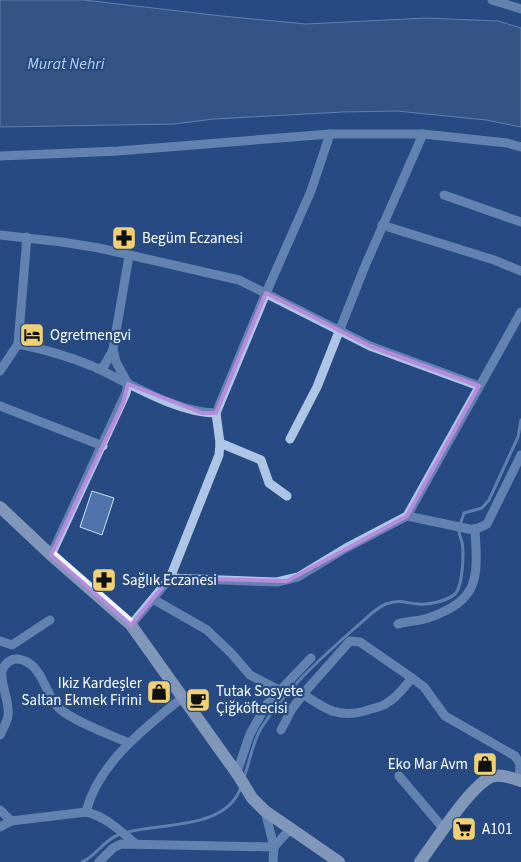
<svg xmlns="http://www.w3.org/2000/svg" width="521" height="862" viewBox="0 0 521 862" font-family="'Source Sans 3',sans-serif">
  <style>
    .water { fill: #486189; stroke: #a3c0e7 }
    .lines { fill: none; stroke-linecap: round; stroke-linejoin: round }
    .stream { stroke: #a3c0e7; stroke-width: 3 }
    .building { fill: #4f73aa; stroke: #d2e0f5 }
    .minor { stroke: #aec5e6; stroke-width: 9 }
    .major { stroke: #f0f4fd; stroke-width: 12 }
    .marked { fill: none; stroke: #b68bdc; stroke-width: 4; stroke-linejoin: round }
    .labels { text-anchor: middle; stroke-width: 4.5; stroke-linejoin: round; paint-order: stroke }
    .poi-label { font-size: 15px; fill: #fff; stroke: #264a81; text-anchor: start }
    .water-label { font-size: 16px; font-style: italic; fill: #bacfee; stroke: #264a81 }
  </style>
  <rect width="100%" height="100%" fill="#264a81"/>
  <polygon class="water" points="0,0 84,0 222,16 306,24 426,18 498,21 521,28 521,127 486,120 397,111 343,112 214,119 174,124 0,127"/>
  <g class="lines">
    <g class="stream">
      <path d="M 244,777 C 250,761 252,745 260,730 C 283,692 322,657 356,627 C 365,620 374,609 386,604 C 400,599 405,603 419,604 C 429,605 447,601 455,594 C 463,586 464,553 462,542 C 461,538 459,535 459,531 C 460,525 462,518 464,513 L 482,508 L 489,500 L 518,437 L 521,420"/>
      <path d="M 82,862 C 96,856 103,841 118,835 C 154,821 225,833 241,787"/>
    </g>
  </g>
  <polygon class="building" points="92,491 114,498 102,535 80,527"/>
  <g class="lines">
    <g class="minor">
      <polyline points="492,0 521,9"/>
      <polyline points="0,156 118,151 330,134 423,134 507,143 521,147"/>
      <polyline points="444,195 521,222"/>
      <polyline points="382,225 494,260 521,271"/>
      <polyline points="0,235 62,242 99,248 239,280 370,346 479,386"/>
      <path d="M 18,344 C 43,349 68,356 92,366 C 128,382 176,413 216,413"/>
      <polyline points="98,369 104,366 113,350"/>
      <polyline points="0,371 18,344 27,237"/>
      <polyline points="0,406 103,446"/>
      <polyline points="290,439 317,387 365,266 423,134"/>
      <polyline points="220,443 261,460 269,483 287,496"/>
      <path d="M 407,516 L 469,529 C 477,530 481,527 487,524 L 521,455"/>
      <polyline points="51,555 126,393 128,384 116,362 113,349 129,256"/>
      <polyline points="170,578 277,582 298,577 346,548 407,516 521,312"/>
      <polyline points="153,599 207,630 232,654 250,675 279,690"/>
      <path d="M 398,624 C 408,621 419,621 428,618 C 480,600 478,578 475,530"/>
      <polyline points="131,625 170,578 219,455 220,443 216,413 266,293 311,191 330,134"/>
      <polyline points="0,641 12,645 50,620"/>
      <path d="M 303,694 C 326,710 340,719 368,710 C 374,708 382,707 387,703 C 397,698 405,686 412,678 L 424,687 L 445,716 L 515,756 L 520,764 L 519,780"/>
      <polyline points="281,730 292,709 303,694 350,641 360,642 412,678"/>
      <path d="M 0,735 C 3,729 7,722 8,716 C 10,700 0,686 2,670 C 8,659 16,656 27,662 C 44,671 46,697 60,709 C 75,722 111,735 129,743"/>
      <polyline points="237,772 250,734 267,704 311,658"/>
      <polyline points="399,776 444,829"/>
      <polyline points="0,810 11,821"/>
      <polyline points="265,811 274,847 273,862"/>
      <path d="M 86,812 C 98,763 145,728 183,697"/>
      <path d="M 0,827 L 11,821 L 86,812 C 107,817 120,831 136,844"/>
      <polyline points="99,862 113,848 121,844 274,847 290,829"/>
    </g>
    <g class="major">
      <polyline points="0,507 51,555 131,625 238,775 252,798 265,811 339,862"/>
      <path d="M 420,862 C 435,842 470,786 491,777 C 500,773 512,778 521,781"/>
    </g>
  </g>
  <path d="M0 0H521V862H0ZM 266,293 L 370,346 L 479,386 L 407,516 L 287,581 L 170,578 L 131,625 L 51,555 L 123,403 L 128,384 L 202,413 L 216,413 Z" fill="#264a81" fill-opacity=".55" fill-rule="evenodd"/>
  <path class="marked" d="M 266,293 L 370,346 L 479,386 L 407,516 L 287,581 L 170,578 L 131,625 L 51,555 L 123,403 L 128,384 L 202,413 L 216,413 Z"/>
  <defs>
    <symbol id="pharmacy-square" viewBox="-11 -11 22 22"><rect x="-9" y="-9" width="18" height="18" rx="4" fill="#efd174" stroke="#264a81"/><path d="M-2-6h4v4h4v4h-4v4h-4v-4h-4v-4h4Z" fill="#111"/></symbol>
    <symbol id="hotel-square" viewBox="-11 -11 22 22"><rect x="-9" y="-9" width="18" height="18" rx="4" fill="#efd174" stroke="#264a81"/><path d="M-6-4.5h1.5V1H6V5H4.5V3h-9V5H-6ZM-4 0a1.8 1.8 0 1 1 3.6 0ZM.5 0V-2.5h3Q6-2.5 6 0Z" fill="#111"/></symbol>
    <symbol id="shop-square" viewBox="-11 -11 22 22"><rect x="-9" y="-9" width="18" height="18" rx="4" fill="#efd174" stroke="#264a81"/><path d="M-5-2.5h2.3a2.7 3.5 0 0 1 5.4 0H5L5.5 6h-11ZM-1.5-2.5h3a1.5 2.3 0 0 0-3 0Z" fill="#111"/></symbol>
    <symbol id="cafe-square" viewBox="-11 -11 22 22"><rect x="-9" y="-9" width="18" height="18" rx="4" fill="#efd174" stroke="#264a81"/><path d="M-5.5-4.5H6V0H3Q3 3.5 0 3.5H-2.5Q-5.5 3.5-5.5 0ZM3-3.2v2h1.7v-2ZM-6 4.5H4V6H-6Z" fill="#111"/></symbol>
    <symbol id="supermarket-square" viewBox="-11 -11 22 22"><rect x="-9" y="-9" width="18" height="18" rx="4" fill="#efd174" stroke="#264a81"/><path d="M-6-5.5h2.5l.6 2H6L4.5 2H-2.5L-4.4-4H-6ZM-1.5 3.2a1.3 1.3 0 1 0 .1 0ZM3 3.2a1.3 1.3 0 1 0 .1 0Z" fill="#111"/></symbol>
  </defs>
  <g fill-rule="evenodd">
    <use href="#pharmacy-square" x="110" y="224" width="28" height="28"/>
    <use href="#hotel-square" x="18" y="321" width="28" height="28"/>
    <use href="#pharmacy-square" x="90" y="566" width="28" height="28"/>
    <use href="#shop-square" x="145" y="678" width="28" height="28"/>
    <use href="#cafe-square" x="184" y="686" width="28" height="28"/>
    <use href="#shop-square" x="471" y="750" width="28" height="28"/>
    <use href="#supermarket-square" x="450" y="815" width="28" height="28"/>
  </g>
  <g class="labels">
    <g class="poi-label">
      <text x="142" y="243">Begüm Eczanesi</text>
      <text x="50" y="340">Ogretmengvi</text>
      <text x="122" y="585">Sağlık Eczanesi</text>
      <text x="142" y="688" text-anchor="end">Ikiz Kardeşler<tspan x="142" dy="17">Saltan Ekmek Firini</tspan></text>
      <text x="216" y="696">Tutak Sosyete<tspan x="216" dy="17">Çiğköftecisi</tspan></text>
      <text x="468" y="769" text-anchor="end">Eko Mar Avm</text>
      <text x="482" y="834">A101</text>
    </g>
    <g class="water-label">
      <text x="66" y="69">Murat Nehri</text>
    </g>
  </g>
</svg>
